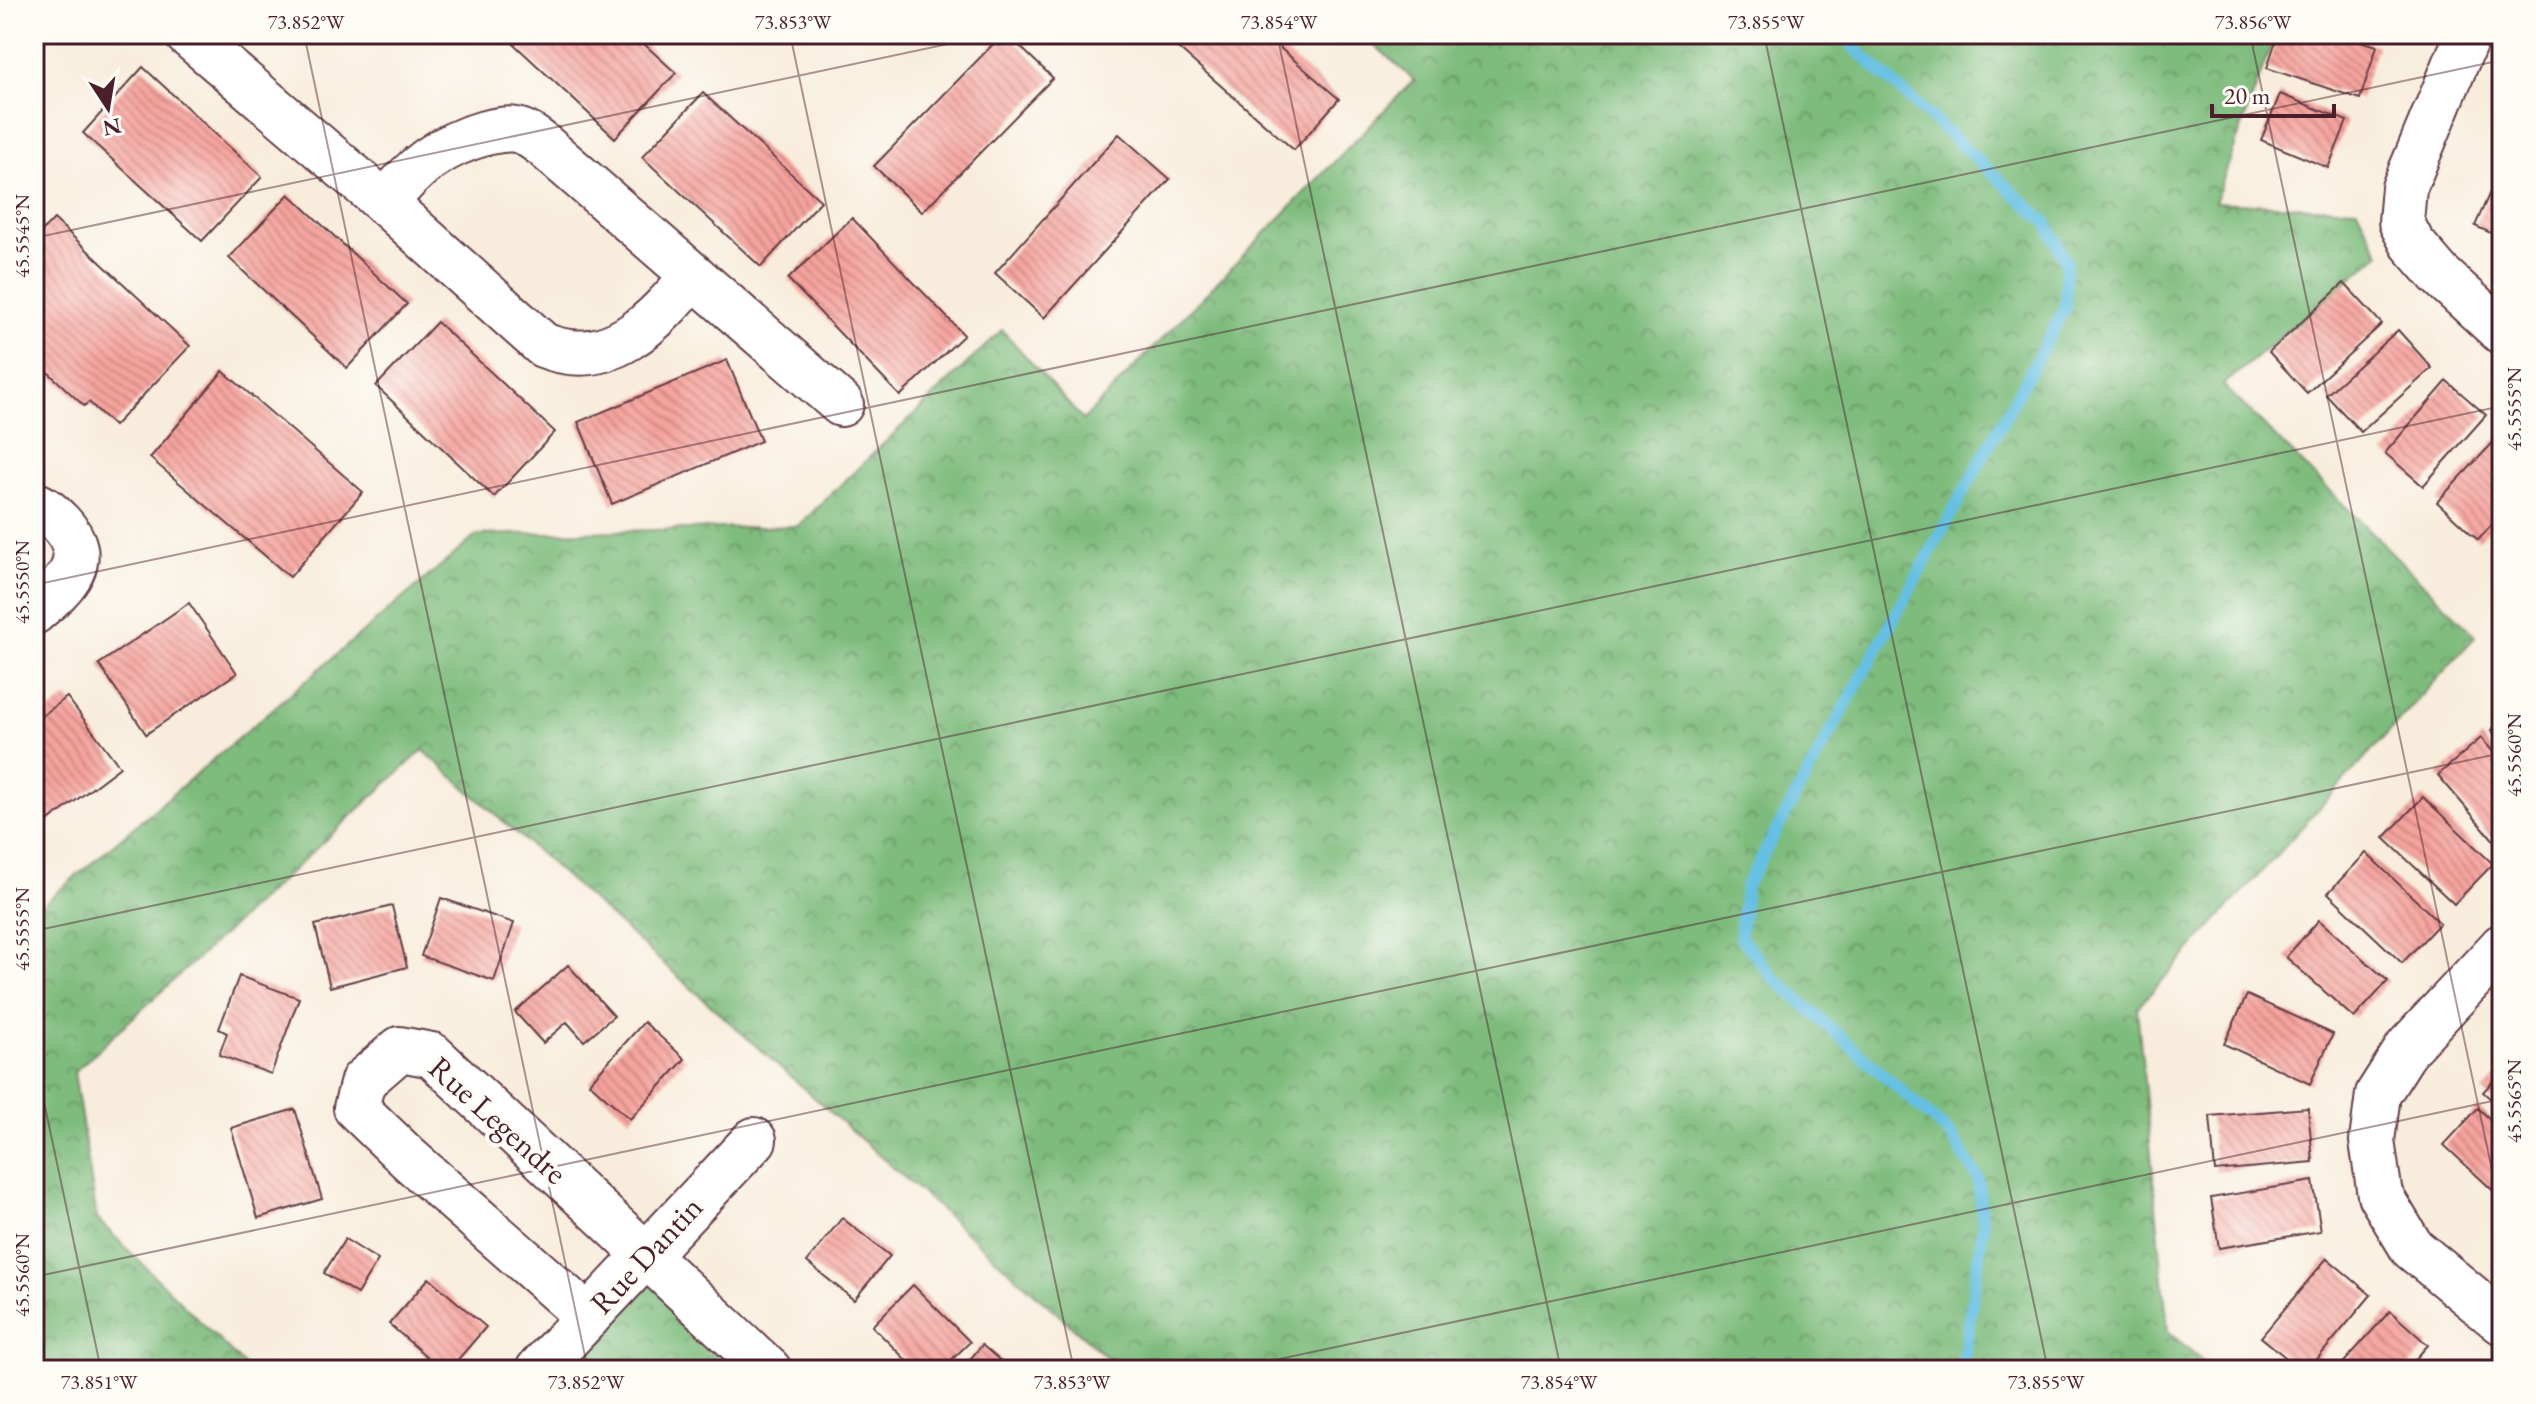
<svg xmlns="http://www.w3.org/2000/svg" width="2536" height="1404" viewBox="0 0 2536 1404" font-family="'EB Garamond',serif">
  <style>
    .forest { fill: url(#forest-crowns); stroke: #646e54; stroke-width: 2 }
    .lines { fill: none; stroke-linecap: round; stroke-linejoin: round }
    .stream { stroke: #65c0e3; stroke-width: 12 }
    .building { fill: url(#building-back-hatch) }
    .minor-casing { stroke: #643e46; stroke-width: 48 }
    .minor { stroke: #fff; stroke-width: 44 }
    .ticks { fill: none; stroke: #4a1f2b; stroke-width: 2; stroke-opacity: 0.45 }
    .labels { text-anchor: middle; stroke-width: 8; stroke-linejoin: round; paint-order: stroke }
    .street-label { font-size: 32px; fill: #4a1f2b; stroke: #fdfcf7 }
    .neatline { fill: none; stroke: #4a1f2b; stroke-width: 3 }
    .ticks-label { font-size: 20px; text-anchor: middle; fill: #4a1f2b }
  </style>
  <defs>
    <pattern id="forest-crowns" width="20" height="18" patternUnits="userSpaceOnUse" patternTransform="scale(2)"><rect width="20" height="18" fill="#7ebc7d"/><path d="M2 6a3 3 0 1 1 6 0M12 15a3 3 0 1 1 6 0" fill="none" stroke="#699867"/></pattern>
    <pattern id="building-back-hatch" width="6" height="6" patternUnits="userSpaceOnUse" patternTransform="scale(2)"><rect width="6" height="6" fill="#f6a39d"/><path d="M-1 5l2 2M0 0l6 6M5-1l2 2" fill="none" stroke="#c98480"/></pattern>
  </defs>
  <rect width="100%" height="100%" fill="#fdfcf7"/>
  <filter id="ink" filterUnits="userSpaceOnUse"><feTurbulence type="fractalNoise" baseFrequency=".0125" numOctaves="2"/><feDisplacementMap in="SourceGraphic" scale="16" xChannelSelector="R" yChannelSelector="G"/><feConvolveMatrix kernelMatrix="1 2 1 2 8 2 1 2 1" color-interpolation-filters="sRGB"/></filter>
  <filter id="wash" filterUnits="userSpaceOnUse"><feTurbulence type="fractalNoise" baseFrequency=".006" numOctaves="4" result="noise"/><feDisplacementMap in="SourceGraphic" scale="32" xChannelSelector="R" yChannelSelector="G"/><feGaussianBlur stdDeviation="1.8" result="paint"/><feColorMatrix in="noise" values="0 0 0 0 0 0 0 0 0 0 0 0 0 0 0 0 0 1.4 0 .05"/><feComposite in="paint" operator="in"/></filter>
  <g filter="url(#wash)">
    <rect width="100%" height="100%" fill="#f8eddc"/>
    <g class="forest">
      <polygon points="1362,34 2275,34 2215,202 2357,209 2380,254 2223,385 2476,636 2137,1008 2168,1332 2214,1370 1121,1370 423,750 74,1072 97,1219 249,1370 34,1370 34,912 477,535 798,526 1002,330 1083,420 1414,80"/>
      <polygon points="657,1277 762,1370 570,1370 602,1331"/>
    </g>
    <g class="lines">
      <polyline class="stream" points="1839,34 2047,223 2066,262 2065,308 1746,886 1740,936 1772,976 1950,1134 1978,1178 1983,1226 1962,1370"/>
    </g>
    <g id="blocks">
      <g class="building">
        <polygon points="503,34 633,34 676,73 615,138"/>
        <polygon points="1003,34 1007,34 1053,78 922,212 874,166"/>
        <polygon points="1162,34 1264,34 1339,99 1294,150"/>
        <polygon points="2278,34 2338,34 2377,46 2360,99 2267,68"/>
        <polygon points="143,67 262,177 202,241 83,133"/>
        <polygon points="703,93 821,201 761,267 642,157"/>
        <polygon points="2280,94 2347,121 2328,168 2261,140"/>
        <polygon points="1119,134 1170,179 1044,318 995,273"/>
        <polygon points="2498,174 2502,176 2502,238 2475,226"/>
        <polygon points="289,194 407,304 347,368 229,258"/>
        <polygon points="852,218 964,335 900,396 788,279"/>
        <polygon points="54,219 190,346 114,426 89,402 84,406 34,359 34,240"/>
        <polygon points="2344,283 2382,324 2307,393 2269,352"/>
        <polygon points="437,322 555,432 494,497 376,386"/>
        <polygon points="2398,330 2432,368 2361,432 2326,395"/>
        <polygon points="727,360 761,441 612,504 578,422"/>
        <polygon points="223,371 363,492 290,577 150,458"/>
        <polygon points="2447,381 2486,415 2423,486 2385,453"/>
        <polygon points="2502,433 2502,514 2478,540 2437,502"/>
        <polygon points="2502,545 2502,567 2491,557"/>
        <polygon points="189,603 237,673 146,734 99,664"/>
        <polygon points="67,697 120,767 34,832 34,722"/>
        <polygon points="2502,720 2502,742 2491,730"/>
        <polygon points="2481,738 2502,762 2502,850 2438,775"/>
        <polygon points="2423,797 2493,864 2454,904 2384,838"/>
        <polygon points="2366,853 2440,923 2402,963 2328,893"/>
        <polygon points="441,898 514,923 494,981 421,956"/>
        <polygon points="392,906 407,967 330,987 315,925"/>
        <polygon points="2319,920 2388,981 2354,1018 2286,957"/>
        <polygon points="568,965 614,1016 584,1041 567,1022 543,1043 515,1012"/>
        <polygon points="239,976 299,998 271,1074 219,1055 227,1033 219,1029"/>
        <polygon points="2247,995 2333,1034 2310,1084 2224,1044"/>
        <polygon points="644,1022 685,1059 630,1119 589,1083"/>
        <polygon points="2502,1071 2502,1109 2483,1092"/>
        <polygon points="2308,1108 2313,1162 2215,1171 2210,1116"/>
        <polygon points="2478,1108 2502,1130 2502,1195 2500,1197 2444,1145"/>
        <polygon points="295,1109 322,1199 258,1218 231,1128"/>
        <polygon points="2313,1181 2321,1231 2219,1248 2211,1198"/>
        <polygon points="842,1218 890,1256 854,1300 807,1262"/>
        <polygon points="345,1239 378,1260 357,1294 324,1273"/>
        <polygon points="2327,1258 2371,1295 2308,1370 2301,1370 2261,1337"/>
        <polygon points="429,1278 486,1327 449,1370 442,1370 389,1324"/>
        <polygon points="913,1285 970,1342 941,1370 916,1370 872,1326"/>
        <polygon points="2390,1311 2428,1345 2406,1370 2337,1370"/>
        <polygon points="982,1345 1011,1370 961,1370"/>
      </g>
    </g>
  </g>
  <g filter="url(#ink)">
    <use href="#blocks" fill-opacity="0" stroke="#643e46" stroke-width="2"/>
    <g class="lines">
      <defs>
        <g id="minor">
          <path d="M 187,34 L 385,203 L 543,345 C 610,372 654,322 693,276"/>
          <polyline points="2468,34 2404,188 2401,222 2412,243 2439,274 2502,332"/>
          <path d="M 385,203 C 414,167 439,146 485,133 C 495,131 506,128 516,130 C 526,132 535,139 543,145 L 841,404"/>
          <path d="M 34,504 C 44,507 52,515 60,523 C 95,561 64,586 34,612"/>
          <polyline points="2502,946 2408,1047 2378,1094 2372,1141 2380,1195 2412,1248 2502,1322"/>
          <polyline points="588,1317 409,1159 356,1108 363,1081 400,1049 432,1055 769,1370"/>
          <polyline points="538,1370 754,1140"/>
        </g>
      </defs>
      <use href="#minor" class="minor-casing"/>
      <use href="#minor" class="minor"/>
    </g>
  </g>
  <path class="ticks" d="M 304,34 L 588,1370M 790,34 L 1074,1370M 1277,34 L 1561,1370M 1764,34 L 2048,1370M 2250,34 L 2502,1217M 34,238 L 995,34M 34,585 L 2502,60M 34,931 L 2502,406M 34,1055 L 101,1370M 34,1277 L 2502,753M 1228,1370 L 2502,1099"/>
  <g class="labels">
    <g class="street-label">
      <text transform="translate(498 1120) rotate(42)" y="11">Rue Legendre</text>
      <text transform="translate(646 1255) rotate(-47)" y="11">Rue Dantin</text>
    </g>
  </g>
  <rect width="2536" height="1404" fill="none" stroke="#fdfcf7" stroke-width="88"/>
  <g transform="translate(108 108) rotate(168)" stroke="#fdfcf7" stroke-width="6" paint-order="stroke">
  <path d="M0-6L14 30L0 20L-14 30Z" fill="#4a1f2b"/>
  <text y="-12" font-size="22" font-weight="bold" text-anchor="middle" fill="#4a1f2b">N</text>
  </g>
  <path d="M2212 104v12h122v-12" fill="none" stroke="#4a1f2b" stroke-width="4"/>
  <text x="2224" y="104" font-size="24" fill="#4a1f2b" stroke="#fdfcf7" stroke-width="6" paint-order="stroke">20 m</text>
  <rect x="44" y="44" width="2448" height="1316" class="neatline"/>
  <g class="ticks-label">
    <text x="306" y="29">73.852°W</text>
    <text x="793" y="29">73.853°W</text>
    <text x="1279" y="29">73.854°W</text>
    <text x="1766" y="29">73.855°W</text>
    <text x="2253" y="29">73.856°W</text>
    <text transform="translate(22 236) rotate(-90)" y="7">45.5545°N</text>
    <text transform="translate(2514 409) rotate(-90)" y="7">45.5555°N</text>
    <text transform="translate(22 582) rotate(-90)" y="7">45.5550°N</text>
    <text transform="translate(2514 755) rotate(-90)" y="7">45.5560°N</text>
    <text transform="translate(22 929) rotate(-90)" y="7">45.5555°N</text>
    <text transform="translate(2514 1101) rotate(-90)" y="7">45.5565°N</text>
    <text transform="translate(22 1275) rotate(-90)" y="7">45.5560°N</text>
    <text x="99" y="1389">73.851°W</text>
    <text x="586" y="1389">73.852°W</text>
    <text x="1072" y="1389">73.853°W</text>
    <text x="1559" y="1389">73.854°W</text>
    <text x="2046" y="1389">73.855°W</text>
  </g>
</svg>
